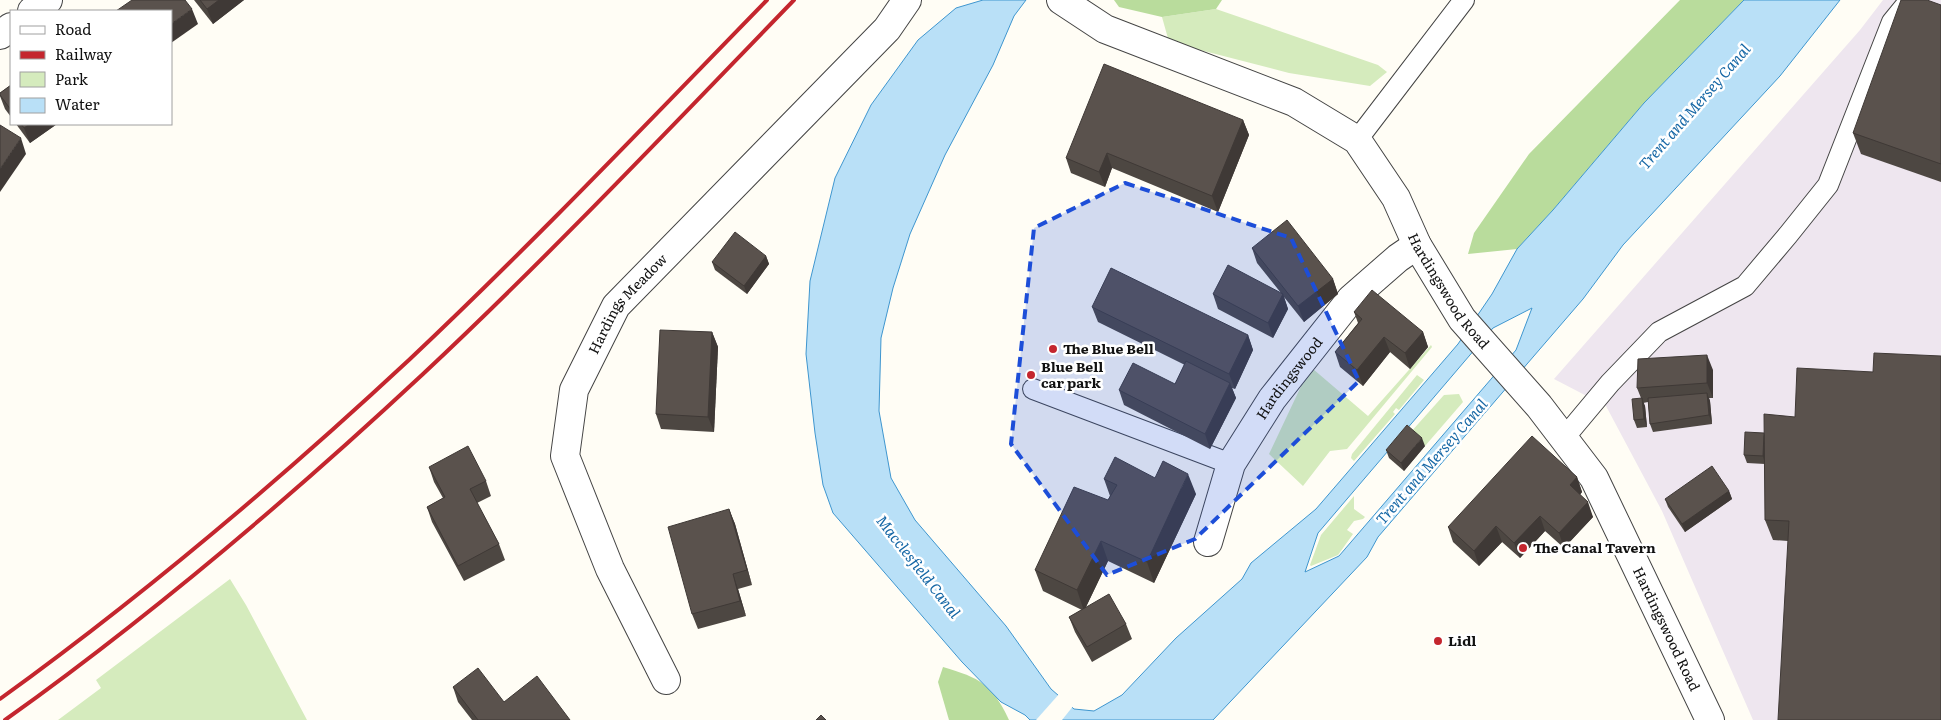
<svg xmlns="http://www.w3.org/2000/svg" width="1941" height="720" viewBox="0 0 1941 720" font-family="Literata,serif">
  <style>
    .industrial { fill: #eee6ef }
    .green { fill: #d5ebbd }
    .forest { fill: #b9dc9c }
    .water { fill: #b9e0f7; stroke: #3f96cf; fill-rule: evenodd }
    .pier { fill: #fffdf5 }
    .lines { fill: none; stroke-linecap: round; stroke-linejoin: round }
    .service-casing { stroke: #444; stroke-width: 22 }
    .minor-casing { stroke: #444; stroke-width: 30 }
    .service { stroke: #fff; stroke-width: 20 }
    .minor { stroke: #fff; stroke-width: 28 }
    .rail { stroke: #c4262e; stroke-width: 4 }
    .wall { fill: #4d4742 }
    .shaded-wall { fill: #3f3936 }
    .building { fill: #5a524d; stroke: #3f3936 }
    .marked { fill: #1d4ed8; fill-opacity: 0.2; stroke: #1d4ed8; stroke-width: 4; stroke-dasharray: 10 6; stroke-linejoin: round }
    .poi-dot { fill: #c4262e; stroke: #fff; stroke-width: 2 }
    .labels { text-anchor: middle; stroke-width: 5; stroke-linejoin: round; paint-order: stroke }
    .street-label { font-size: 14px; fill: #111; stroke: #fff }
    .poi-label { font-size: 14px; font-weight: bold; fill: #111; stroke: #fff; text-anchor: start }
    .water-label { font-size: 15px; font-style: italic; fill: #1768a6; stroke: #fff }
  </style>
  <rect width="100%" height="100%" fill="#fffdf5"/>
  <polygon class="industrial" points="1883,0 1941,0 1941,720 1753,720 1662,511 1606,406 1554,379 1860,30"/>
  <g class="green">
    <polygon points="1216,9 1378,65 1387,72 1370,86 1289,73 1169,42 1162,17"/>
    <polygon points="1431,345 1432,347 1347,449 1330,451 1303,486 1269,454 1304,380 1313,369 1368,416"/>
    <polygon points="1417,375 1424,380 1399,410 1396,408 1393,412 1395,414 1354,461 1351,458 1352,454"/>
    <polygon points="1459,394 1463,402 1425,446 1410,433 1444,395"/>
    <polygon points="1354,496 1354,509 1365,517 1363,519 1354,521 1347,530 1353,534 1338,555 1311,566 1310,565 1321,535"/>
    <polygon points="230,579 246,605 307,720 58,720 101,688 96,680"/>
  </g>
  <g class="forest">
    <polygon points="1114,0 1222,0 1216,9 1162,17 1119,7"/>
    <polygon points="1680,0 1744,0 1644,103 1553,210 1517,249 1468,254 1474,233 1529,154"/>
    <path d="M 943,667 C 980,678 992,684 1009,720 L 949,720 L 938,682 Z"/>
  </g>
  <path class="water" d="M 983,0 L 1026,0 L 1014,16 L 993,65 L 945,155 L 910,234 L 893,288 L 881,338 L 879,411 L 891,478 L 915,520 L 1006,626 L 1051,689 L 1074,709 L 1094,711 L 1122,695 L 1176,638 L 1242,579 L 1251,563 L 1316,509 L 1458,344 L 1492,294 L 1517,249 L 1553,210 L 1644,103 L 1744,0 L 1840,0 L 1780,76 L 1623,245 L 1583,299 L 1378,537 L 1367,557 L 1213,720 L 1030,720 L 1025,715 L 1001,702 L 962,662 L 833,513 L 823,485 L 815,433 L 806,354 L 810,281 L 835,178 L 871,105 L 918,40 L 956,8 ZM 1532,308 L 1516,350 L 1339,556 L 1305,572 L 1318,533 L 1493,328 Z"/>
  <polygon class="pier" points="1060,693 1074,705 1062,720 1036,720"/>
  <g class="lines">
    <defs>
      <g id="service">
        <polyline points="1357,140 1464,0"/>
        <polyline points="1033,389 1231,464"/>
        <polyline points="1564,438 1610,383 1659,332 1745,286 1788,235 1828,185 1892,22 1910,0"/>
      </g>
      <g id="minor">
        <path id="s1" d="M 1061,0 L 1105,29 L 1294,102 L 1357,140 L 1396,198 L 1417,245 L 1462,319 L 1539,406 L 1594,478 L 1710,720"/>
        <polyline points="32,11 48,0"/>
        <polyline points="0,35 11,27"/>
        <path id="s2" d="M 1208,542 L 1231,464 L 1272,399 L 1351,299 L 1398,258 L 1417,245"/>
        <path id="s3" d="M 666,680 L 610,569 L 565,456 L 574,390 L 616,306 L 887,29 L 907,0"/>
      </g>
    </defs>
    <use href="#service" class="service-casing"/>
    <use href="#minor" class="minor-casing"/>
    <use href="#service" class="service"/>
    <use href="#minor" class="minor"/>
    <g class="rail">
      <path d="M 0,699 C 144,595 280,480 410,359 C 533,243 649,121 767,0"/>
      <path d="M 5,720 C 152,615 291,497 423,374 C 551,254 672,126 794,0"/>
    </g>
  </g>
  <g class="wall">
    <polygon points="194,0 244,0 213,24"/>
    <polygon points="1941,5 1941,182 1861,154 1853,133"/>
    <polygon points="11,85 11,117 5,109 0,96 0,93"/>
    <polygon points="1243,120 1249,135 1218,212 1112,168 1105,187 1071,173 1066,158"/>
    <polygon points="16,124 57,124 30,143"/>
    <polygon points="1252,248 1333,279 1338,294 1304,322 1284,297 1288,309 1273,338 1218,309 1213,294 1281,293 1257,263"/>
    <polygon points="766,256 769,264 747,294 715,270 712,262"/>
    <polygon points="1092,307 1248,335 1253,350 1235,389 1232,388 1236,398 1210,449 1124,405 1119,390 1175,384 1185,365 1098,322"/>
    <polygon points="1354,312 1423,332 1428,347 1410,369 1390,352 1363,386 1340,367 1335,352 1358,323"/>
    <polygon points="712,332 718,347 714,432 661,429 656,414"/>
    <polygon points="1941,356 1788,541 1773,540 1765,520 1765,464 1747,463 1744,455 1764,435 1873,372"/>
    <polygon points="1713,370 1713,398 1709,398 1710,401 1712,424 1653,432 1650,424 1648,402 1643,403 1645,406 1647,427 1637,428 1634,420 1641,398 1637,388"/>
    <polygon points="1425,446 1404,471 1389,458 1386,450"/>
    <polygon points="429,467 486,481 491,496 477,503 499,544 505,560 464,581 432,522 427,507 443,498 434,482"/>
    <polygon points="1577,477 1582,492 1580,495 1593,517 1564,548 1545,531 1520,558 1502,542 1479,566 1453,542 1448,527"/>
    <polygon points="1155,478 1196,494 1154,583 1108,561 1086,607 1126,624 1132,639 1092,662 1075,632 1069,617 1082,610 1043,591 1035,570 1108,500 1110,496 1104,479"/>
    <polygon points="1729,491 1732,499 1685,532 1668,507 1665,499"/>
    <polygon points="729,509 735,524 752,585 738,589 746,616 698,629 692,614"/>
    <polygon points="453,687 504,702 570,720 472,720 458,702"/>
  </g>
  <g class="shaded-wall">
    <polygon points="219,0 244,0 213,24 207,9"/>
    <polygon points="192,9 198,24 171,43 171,24"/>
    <polygon points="1243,120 1249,135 1218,212 1212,196"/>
    <polygon points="30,124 57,124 30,143 24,128"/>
    <polygon points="21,138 26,154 0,192 0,169"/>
    <polygon points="1107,153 1112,168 1105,187 1099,172"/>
    <polygon points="766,256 769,264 747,294 744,286"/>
    <polygon points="1333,279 1338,294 1304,322 1298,306"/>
    <polygon points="1283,294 1288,309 1273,338 1268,323"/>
    <polygon points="712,332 718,347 714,432 708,417"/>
    <polygon points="1423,332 1428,347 1410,369 1405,353"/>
    <polygon points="1248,335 1253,350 1235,389 1229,374"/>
    <polygon points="1384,337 1390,352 1363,386 1357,370"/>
    <polygon points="1707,355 1713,370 1713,398 1707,383"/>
    <polygon points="1230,383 1236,398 1210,449 1205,434"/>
    <polygon points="1707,393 1710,401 1712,424 1709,415"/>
    <polygon points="1642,398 1645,406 1647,427 1644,419"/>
    <polygon points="1764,433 1767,441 1765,464 1763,456"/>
    <polygon points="1422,438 1425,446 1404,471 1401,463"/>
    <polygon points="1188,474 1196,494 1154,583 1147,562"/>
    <polygon points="1577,477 1582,492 1575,500 1570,485"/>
    <polygon points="1729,491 1732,499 1685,532 1682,524"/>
    <polygon points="1588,502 1593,517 1564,548 1559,533"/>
    <polygon points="729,509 735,524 752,585 747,570"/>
    <polygon points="1540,516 1545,531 1520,558 1514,543"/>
    <polygon points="1496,526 1502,542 1479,566 1474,551"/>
    <polygon points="1101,541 1108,561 1084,611 1077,590"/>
    <polygon points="733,574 738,589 746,616 740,601"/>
  </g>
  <g class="building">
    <polygon points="132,0 185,0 192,9 171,24 171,11 116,11"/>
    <polygon points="200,0 219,0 207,9"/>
    <polygon points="1901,0 1927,0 1941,5 1941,164 1853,133"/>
    <polygon points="1104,64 1243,120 1212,196 1107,153 1099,172 1066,158"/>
    <polygon points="11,85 11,110 0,95 0,93"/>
    <polygon points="21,124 30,124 24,128"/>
    <polygon points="0,125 21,138 0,169"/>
    <polygon points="1287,220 1333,279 1298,306 1252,248"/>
    <polygon points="735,232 766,256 744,286 712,262"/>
    <polygon points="1228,265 1283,294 1268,323 1213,294"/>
    <polygon points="1111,268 1248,335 1229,374 1092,307"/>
    <polygon points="1372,290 1423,332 1405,353 1384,337 1357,370 1335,352 1362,319 1354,312"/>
    <polygon points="660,330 712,332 708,417 656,414"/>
    <polygon points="1874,353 1941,356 1941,720 1778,720 1789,521 1765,520 1764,414 1795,417 1797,368 1873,372"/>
    <polygon points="1707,355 1707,383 1637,388 1638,359"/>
    <polygon points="1186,361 1230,383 1205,434 1119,390 1133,363 1175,384"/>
    <polygon points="1707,393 1709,415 1650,424 1648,398"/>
    <polygon points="1642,398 1644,419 1634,420 1632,399"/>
    <polygon points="1407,425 1422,438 1401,463 1386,450"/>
    <polygon points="1745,432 1764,433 1763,456 1744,455"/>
    <polygon points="1532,436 1577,477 1570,485 1588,502 1559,533 1540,516 1514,543 1496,526 1474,551 1448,527"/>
    <polygon points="468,446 486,481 470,489 499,544 458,566 427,507 445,497 429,467"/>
    <polygon points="1115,457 1155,478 1163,461 1188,474 1147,562 1101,541 1077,590 1035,570 1074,487 1108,500 1117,485 1104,479"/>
    <polygon points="1712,466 1729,491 1682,524 1665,499"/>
    <polygon points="729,509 747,570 733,574 740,601 692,614 668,527"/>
    <polygon points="1109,594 1126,624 1087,647 1069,617"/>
    <polygon points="478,668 504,702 537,676 570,720 478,720 453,687"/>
    <polygon points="821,715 826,720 816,720"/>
  </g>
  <path class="marked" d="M 1125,183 L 1291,238 L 1359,381 L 1195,539 L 1107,575 L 1011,444 L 1034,228 Z"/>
  <g class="poi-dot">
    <circle cx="1053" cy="349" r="5"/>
    <circle cx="1031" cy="375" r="5"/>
    <circle cx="1523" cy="548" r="5"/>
    <circle cx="1438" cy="641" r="5"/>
  </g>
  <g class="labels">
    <g class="street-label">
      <text dy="5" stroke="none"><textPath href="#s1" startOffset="506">Hardingswood Road</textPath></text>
      <text dy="5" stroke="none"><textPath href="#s3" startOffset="415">Hardings Meadow</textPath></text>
      <text dy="5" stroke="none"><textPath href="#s2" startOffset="185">Hardingswood</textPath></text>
      <text dy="5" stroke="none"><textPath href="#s1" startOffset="911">Hardingswood Road</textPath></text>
    </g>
    <g class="poi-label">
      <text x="1063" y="354">The Blue Bell</text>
      <text x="1041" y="372">Blue Bell<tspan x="1041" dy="16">car park</tspan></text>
      <text x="1533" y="553">The Canal Tavern</text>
      <text x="1448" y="646">Lidl</text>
    </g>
    <g class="water-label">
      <text transform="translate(1695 107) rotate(-49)" y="5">Trent and Mersey Canal</text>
      <text transform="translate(1432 462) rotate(-49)" y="5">Trent and Mersey Canal</text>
      <text transform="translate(918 567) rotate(52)" y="5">Macclesfield Canal</text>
    </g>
  </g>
  <rect x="10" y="10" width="162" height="115" fill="#ffffff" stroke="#a0a0a0"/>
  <rect x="20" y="26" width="25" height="8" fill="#ffffff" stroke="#a0a0a0"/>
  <text x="55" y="35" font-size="15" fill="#111111">Road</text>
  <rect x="20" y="51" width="25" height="8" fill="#c4262e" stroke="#a0a0a0"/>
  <text x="55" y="60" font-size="15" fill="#111111">Railway</text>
  <rect x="20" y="72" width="25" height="15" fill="#d5ebbd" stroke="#a0a0a0"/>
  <text x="55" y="85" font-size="15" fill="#111111">Park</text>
  <rect x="20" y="98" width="25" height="15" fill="#b9e0f7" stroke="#a0a0a0"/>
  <text x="55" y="110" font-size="15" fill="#111111">Water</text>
</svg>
